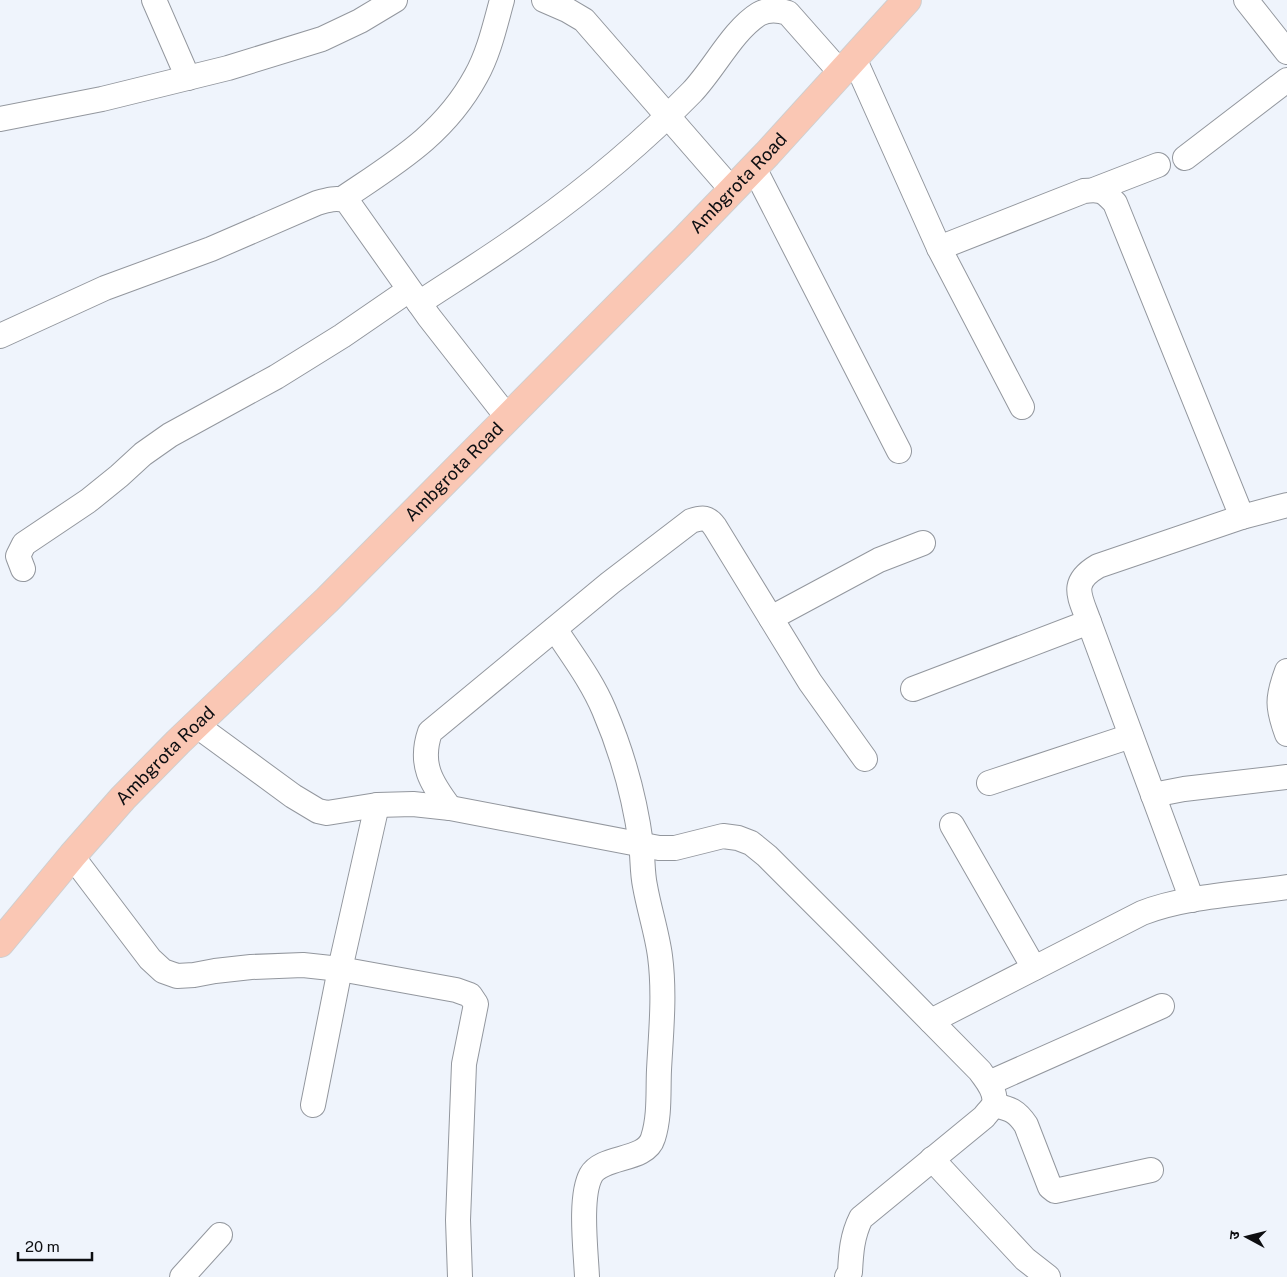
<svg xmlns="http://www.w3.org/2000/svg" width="1287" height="1277" viewBox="0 0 1287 1277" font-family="'Public Sans','Noto Sans Devanagari',sans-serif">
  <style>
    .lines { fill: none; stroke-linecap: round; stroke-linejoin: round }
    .minor-casing { stroke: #93979e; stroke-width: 26 }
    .major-casing { stroke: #cfcfcf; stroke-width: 30 }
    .minor { stroke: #fff; stroke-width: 24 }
    .major { stroke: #fac7b4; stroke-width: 28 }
    .labels { text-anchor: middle; stroke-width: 4; stroke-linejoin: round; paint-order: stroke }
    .street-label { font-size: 18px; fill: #0d0e11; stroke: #eff4fc }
  </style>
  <rect width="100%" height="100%" fill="#eff4fc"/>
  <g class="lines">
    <defs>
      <g id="minor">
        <polyline points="154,0 188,78"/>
        <polyline points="544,0 567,10 584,20 732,190"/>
        <polyline points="1246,0 1287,52"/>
        <polyline points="854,58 939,248 1022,407"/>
        <polyline points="0,119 102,99 228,68 322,39 360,21 395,0"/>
        <polyline points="1185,158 1287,80"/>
        <polyline points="754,168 899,451"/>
        <polyline points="1096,189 1158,165"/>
        <path d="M 342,199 C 395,163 444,135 476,76 C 489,53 495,25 502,0"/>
        <path d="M 939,248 L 1084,191 C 1101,189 1104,191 1115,203 L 1242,517 L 1287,505"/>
        <path d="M 419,303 C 457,278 496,254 533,227 C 589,187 644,141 692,92 C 714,69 733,30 759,14 C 768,9 779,10 788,13 L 841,73"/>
        <path d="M 0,336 L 105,288 L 211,249 L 317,203 C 327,200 337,197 347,201 L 429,317 L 508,418"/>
        <polyline points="23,569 18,556 24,544 88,501 119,476 143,454 170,435 276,377 342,336 409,290"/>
        <polyline points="771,618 879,560 923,543"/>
        <path d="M 555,629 C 572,655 592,681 604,710 C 622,752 635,799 641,844 C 643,858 642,872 645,886 C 649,909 657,933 660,956 C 665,994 661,1032 659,1070 C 658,1092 660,1116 653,1138 C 646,1162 602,1155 591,1175 C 579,1197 586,1252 587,1277"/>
        <path d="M 1287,671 C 1277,698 1277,707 1287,734"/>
        <polyline points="913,689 1089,622"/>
        <path d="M 196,725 L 293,796 L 318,811 L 327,813 L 377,805 L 413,804 L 450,808 L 659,848 L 675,848 L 723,836 L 738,838 L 751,843 L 767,856 L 847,936 L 980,1071 C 986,1080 997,1091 994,1104 C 992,1108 987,1113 984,1117 L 861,1218 C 852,1236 851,1253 850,1272 L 847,1277"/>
        <polyline points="989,783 1131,736"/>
        <polyline points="1153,795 1184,789 1287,777"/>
        <path d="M 450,808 C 431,783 419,764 430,732 L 610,583 L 691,521 C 703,517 708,517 715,527 L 810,682 L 865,759"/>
        <polyline points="952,825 1034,968"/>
        <polyline points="72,856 150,959 163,971 177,976 194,975 215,971 251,967 303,965 340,969 456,990 470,995 476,1004 464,1064 458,1220 460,1277"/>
        <path d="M 1192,900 L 1089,622 C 1080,596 1069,583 1098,566 L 1242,517"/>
        <path d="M 931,1021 L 1142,913 C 1185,896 1241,894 1287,887"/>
        <polyline points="989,1083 1162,1006"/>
        <polyline points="313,1105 340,969 377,805"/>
        <path d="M 994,1105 C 1010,1109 1016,1110 1026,1125 L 1050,1187 L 1055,1191 L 1151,1170"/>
        <polyline points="932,1159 1025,1259 1048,1277"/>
        <polyline points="182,1277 220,1235"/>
      </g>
      <g id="major">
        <path id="s1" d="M 0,943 L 72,856 L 123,798 L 178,742 L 327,600 L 684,240 L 767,154 L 907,0"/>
      </g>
    </defs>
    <use href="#minor" class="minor-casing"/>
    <use href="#major" class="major-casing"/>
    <use href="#minor" class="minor"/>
    <use href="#major" class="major"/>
  </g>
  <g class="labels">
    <g class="street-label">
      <text dy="6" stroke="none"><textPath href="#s1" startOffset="1060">Ambgrota Road</textPath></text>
      <text dy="6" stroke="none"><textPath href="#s1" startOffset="655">Ambgrota Road</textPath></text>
      <text dy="6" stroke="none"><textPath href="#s1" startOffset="250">Ambgrota Road</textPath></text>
    </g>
  </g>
  <g transform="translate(1247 1237) rotate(277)" stroke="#eff4fc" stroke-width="4" paint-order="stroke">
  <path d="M0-4L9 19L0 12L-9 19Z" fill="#0d0e11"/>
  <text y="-8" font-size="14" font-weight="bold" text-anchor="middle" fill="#0d0e11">उ</text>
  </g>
  <path d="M18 1252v8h74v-8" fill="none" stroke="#0d0e11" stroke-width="2.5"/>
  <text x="25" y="1252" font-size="15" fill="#0d0e11" stroke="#eff4fc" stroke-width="4" paint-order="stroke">20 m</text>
</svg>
